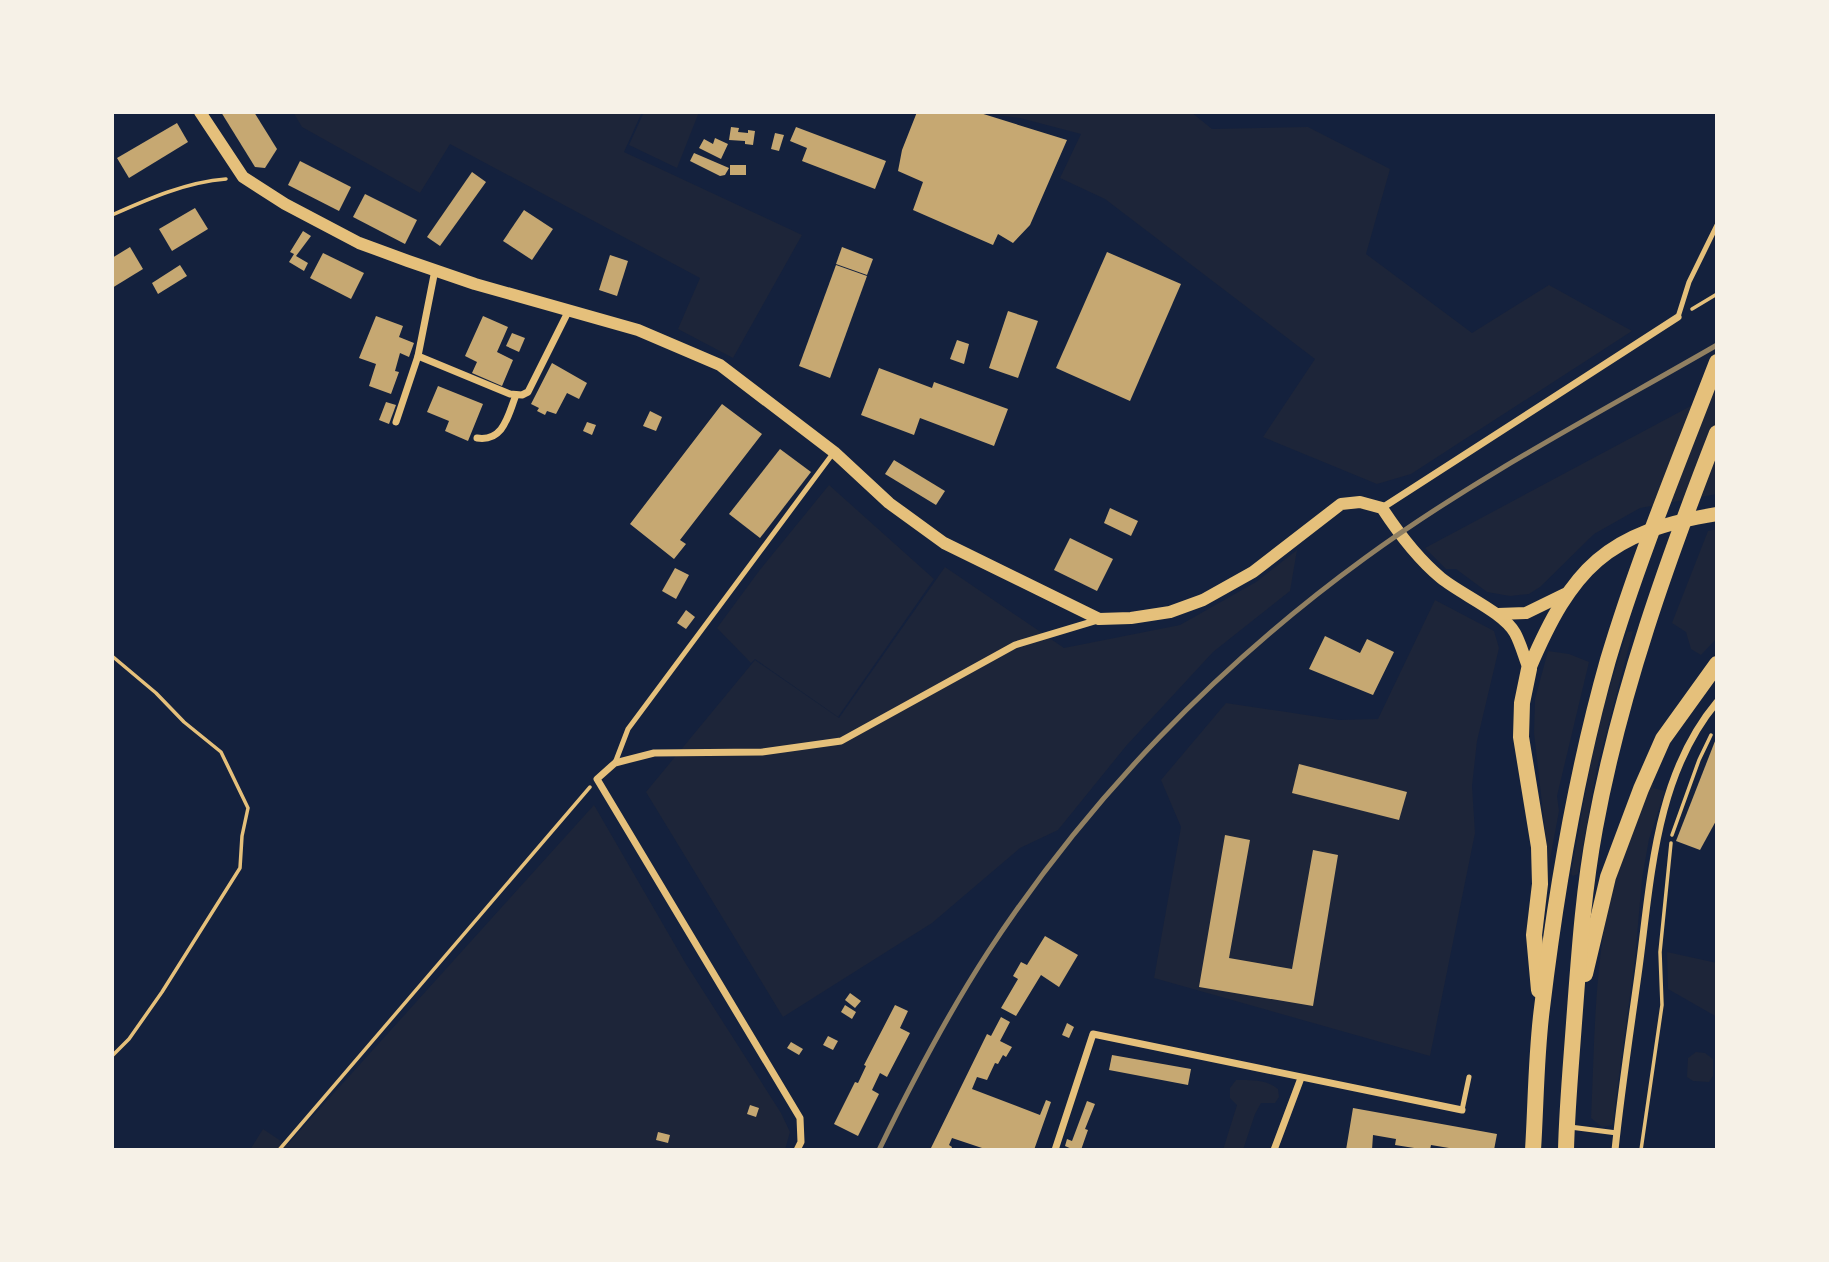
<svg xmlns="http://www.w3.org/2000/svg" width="1829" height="1262" viewBox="0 0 1829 1262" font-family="Lato,sans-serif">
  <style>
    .green { fill: #1d2539 }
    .building { fill: #c6a872 }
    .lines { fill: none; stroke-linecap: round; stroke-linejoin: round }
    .path { stroke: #e5c07b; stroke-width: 3.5 }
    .service { stroke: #e5c07b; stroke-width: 5 }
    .minor { stroke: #e5c07b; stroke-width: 7 }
    .tertiary { stroke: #e5c07b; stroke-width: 12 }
    .secondary { stroke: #e5c07b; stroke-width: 14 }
    .primary { stroke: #e5c07b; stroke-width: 16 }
    .rail { stroke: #918062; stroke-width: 5 }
  </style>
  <rect width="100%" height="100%" fill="#14213d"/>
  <g class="green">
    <polygon points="293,112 642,112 624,152 802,235 733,358 678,329 700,278 450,144 420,193 302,127"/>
    <polygon points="644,112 699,112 677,168 629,145"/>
    <polygon points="970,112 1191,112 1212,129 1308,127 1390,169 1366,254 1472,333 1549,285 1632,331 1411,474 1377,484 1263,437 1315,359 1105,199 1060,178 1081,134 1020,118"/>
    <polygon points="1717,392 1717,494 1640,508 1594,534 1540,587 1529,594 1510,596 1487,592 1456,569 1446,569 1425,548"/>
    <polygon points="829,485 934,579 838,717 755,659 751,663 717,628 759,571"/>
    <polygon points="1717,529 1717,638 1701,655 1691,649 1686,632 1672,623 1708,531"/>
    <polygon points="1297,550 1290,591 1213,652 1126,746 1058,830 1020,848 932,923 783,1017 646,792 755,660 839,718 945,567 1064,648 1180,625 1256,582"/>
    <polygon points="1435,600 1494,631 1499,648 1477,741 1472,786 1475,833 1430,1056 1154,978 1181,827 1161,780 1226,703 1339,720 1378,719"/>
    <polygon points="1633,631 1597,768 1578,874 1573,876 1571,874 1590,766 1605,702 1627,632"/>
    <polygon points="1548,651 1569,654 1589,662 1557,796 1559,811 1549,865 1534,733 1535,699"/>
    <path d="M 1651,783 L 1654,784 L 1653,788 L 1665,791 L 1649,839 L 1642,879 L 1635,959 L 1613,1121 L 1612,1125 L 1602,1127 L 1591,1118 C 1594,1057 1594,996 1603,936 C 1611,882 1631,833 1651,783 Z"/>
    <polygon points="594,805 686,964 781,1113 790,1132 785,1150 250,1150 263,1129 287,1145"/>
    <polygon points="1667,952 1717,963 1717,1017 1668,989"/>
    <polygon points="1696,1052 1705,1053 1713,1059 1713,1076 1709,1082 1693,1081 1687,1077 1688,1058"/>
    <path d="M 1236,1080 C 1250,1080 1266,1079 1278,1089 L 1279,1097 L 1275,1103 L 1261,1103 L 1255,1114 L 1243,1150 L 1223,1150 L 1237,1105 L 1230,1098 L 1230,1088 Z"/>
  </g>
  <g class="building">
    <polygon points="221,112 254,112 277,149 265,168 255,167"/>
    <polygon points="917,112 977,112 1067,140 1030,225 1013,243 998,234 993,245 913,210 923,182 898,171 902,150"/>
    <polygon points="177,123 188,142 129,178 117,158"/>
    <polygon points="731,127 739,128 738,132 748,133 748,130 755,131 753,145 745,144 745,141 729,140"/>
    <polygon points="796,127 886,161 875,189 802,161 807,148 790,141"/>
    <polygon points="775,133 784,135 779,151 771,149"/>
    <polygon points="715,138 728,144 721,159 699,148 704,139 713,144"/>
    <polygon points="694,153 729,168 725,175 720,176 690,161"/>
    <polygon points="300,161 351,187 339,211 288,185"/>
    <rect x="730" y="165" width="16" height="10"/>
    <polygon points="472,172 486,182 440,246 427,237"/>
    <polygon points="365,194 417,220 405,244 353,217"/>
    <polygon points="195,208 208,229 172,251 159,229"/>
    <polygon points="524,210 553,229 532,260 503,241"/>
    <polygon points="303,231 311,236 296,256 308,263 304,271 289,262 294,254 290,252"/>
    <polygon points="130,247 143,269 112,288 112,258"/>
    <polygon points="842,247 873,259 867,275 836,264"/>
    <polygon points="1107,252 1181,284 1130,401 1056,368"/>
    <polygon points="323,253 364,273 351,299 310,278"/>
    <polygon points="610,255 628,261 617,296 599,290"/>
    <polygon points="180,265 187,276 158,294 152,283"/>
    <polygon points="836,265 867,276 830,378 799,366"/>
    <polygon points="1008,311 1038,321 1018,378 989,368"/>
    <polygon points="376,316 403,326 399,337 414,343 409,357 400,353 395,371 399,372 391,394 369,386 376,364 359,358"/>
    <polygon points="483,316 508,327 497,352 513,360 502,386 472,373 477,362 465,356"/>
    <polygon points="512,333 525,338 519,352 506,346"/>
    <polygon points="957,340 969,344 964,364 950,359"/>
    <polygon points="552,363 587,383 579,399 567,393 556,414 547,411 545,415 537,411 539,408 531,404"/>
    <polygon points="879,368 932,388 934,382 1008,409 994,446 920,418 914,435 861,415"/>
    <polygon points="438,386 483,404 468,441 445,431 449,421 427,412"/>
    <polygon points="386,402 396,405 389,424 379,420"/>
    <polygon points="722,404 762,434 680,540 686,544 674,559 630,524"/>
    <polygon points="650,411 662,417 656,431 643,426"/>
    <polygon points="587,422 596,425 592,435 583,431"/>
    <polygon points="780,449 811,472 760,538 729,514"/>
    <polygon points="894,460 945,491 936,505 885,474"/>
    <polygon points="1110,508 1138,521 1131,536 1104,523"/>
    <polygon points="1070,538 1113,559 1097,591 1054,570"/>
    <polygon points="675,568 689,575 676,599 662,591"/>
    <polygon points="686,610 695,617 686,629 677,623"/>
    <polygon points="1325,636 1360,653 1367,639 1394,652 1373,695 1309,669"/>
    <polygon points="1717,736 1717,819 1700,850 1676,841"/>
    <polygon points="1299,764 1407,792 1399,820 1292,793"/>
    <polygon points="1225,835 1250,840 1229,958 1292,969 1313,850 1338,855 1313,1006 1199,987"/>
    <polygon points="1045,936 1078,955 1059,987 1041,975 1016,1016 1001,1008 1018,979 1013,976 1021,962 1027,965"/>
    <polygon points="850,993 861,1001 855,1008 845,1000"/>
    <polygon points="845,1005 856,1012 852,1019 841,1012"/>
    <polygon points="895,1005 908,1011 900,1028 910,1033 887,1077 880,1073 872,1090 879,1094 858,1136 834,1124 855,1082 858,1083 866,1066 864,1065"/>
    <polygon points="1001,1017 1010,1022 1000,1041 1012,1047 1006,1057 1003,1055 998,1064 995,1063 987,1080 977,1077 972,1089 1040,1115 1046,1100 1051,1102 1034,1150 988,1150 952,1138 949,1145 952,1147 951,1150 930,1150 987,1034 991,1036"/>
    <polygon points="1067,1023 1074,1027 1069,1038 1062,1035"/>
    <polygon points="828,1036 838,1041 833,1050 823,1045"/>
    <polygon points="791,1042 803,1049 799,1055 787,1048"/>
    <polygon points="1112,1055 1191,1069 1188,1085 1109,1070"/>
    <polygon points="1087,1101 1095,1104 1085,1129 1088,1130 1081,1150 1074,1150 1065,1146 1067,1139 1072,1141"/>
    <polygon points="750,1105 759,1108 756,1117 747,1114"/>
    <polygon points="1353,1108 1497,1134 1494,1150 1461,1150 1431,1145 1430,1150 1427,1150 1395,1145 1396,1139 1373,1135 1372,1150 1346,1150"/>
    <polygon points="658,1132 670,1135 668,1143 656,1140"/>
  </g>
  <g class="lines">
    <g class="path">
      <path d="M 112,215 C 148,199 186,182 226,179"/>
      <polyline points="1692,309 1717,294"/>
      <polyline points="112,656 156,693 184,722 221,752 248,808 242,836 240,868 162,992 129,1039 112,1056"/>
      <polyline points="1672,835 1699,760 1711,735"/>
      <polyline points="279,1150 590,787"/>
      <polyline points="1641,1150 1662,1005 1660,952 1671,843"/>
    </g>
    <g class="service">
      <polyline points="1678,317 1689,282 1717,225"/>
      <polyline points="615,763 628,729 834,452"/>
      <polyline points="1462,1110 1469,1077"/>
      <polyline points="1570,1127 1617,1133"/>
    </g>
    <g class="minor">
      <polyline points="418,356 510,394 522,395 528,392 569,310"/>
      <polyline points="396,422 418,356 435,270"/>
      <path d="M 477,438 C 504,442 508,415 516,395"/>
      <polyline points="1382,508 1678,317"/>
      <polyline points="797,1150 801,1142 800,1118 597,779 615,763 654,753 762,752 841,741 1015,645 1098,620"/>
      <polyline points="1055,1150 1093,1034 1462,1110"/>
      <polyline points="1274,1150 1301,1078"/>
      <path d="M 1615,1150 C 1621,1092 1630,1033 1638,975 C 1651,882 1654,777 1717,702"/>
    </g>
    <g class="tertiary">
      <path d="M 200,112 L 243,177 L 285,204 L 359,243 L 408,261 L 475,284 L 638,330 L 720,365 L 834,452 L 889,503 L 944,543 L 1099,619 L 1131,618 L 1170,612 L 1203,600 L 1253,572 L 1341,504 L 1360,502 L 1382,508 C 1399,534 1417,558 1441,578 C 1462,595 1503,612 1515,633 C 1521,644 1524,657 1529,669"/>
      <polyline points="1498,614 1526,613 1565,594"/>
    </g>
    <path class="secondary" d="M 1529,669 C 1572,568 1606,532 1717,514"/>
    <g class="primary">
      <polyline points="1529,669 1522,703 1521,737 1539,847 1540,884 1534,935 1539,990"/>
      <polyline points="1585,974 1608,877 1641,789 1663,739 1717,664"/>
      <path d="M 1533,1150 C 1536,1103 1536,1054 1542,1008 C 1556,891 1576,773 1608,660 C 1638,559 1679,461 1717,362"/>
      <path d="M 1566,1150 C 1567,1108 1571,1065 1574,1023 C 1579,957 1583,893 1595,828 C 1620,692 1667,561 1717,433"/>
    </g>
    <path class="rail" d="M 879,1150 C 912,1082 947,1015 988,952 C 1088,799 1218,665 1365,558 C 1476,477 1599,413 1717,345"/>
  </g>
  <rect width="1829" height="1262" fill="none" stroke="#f6f1e7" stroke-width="228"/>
</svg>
